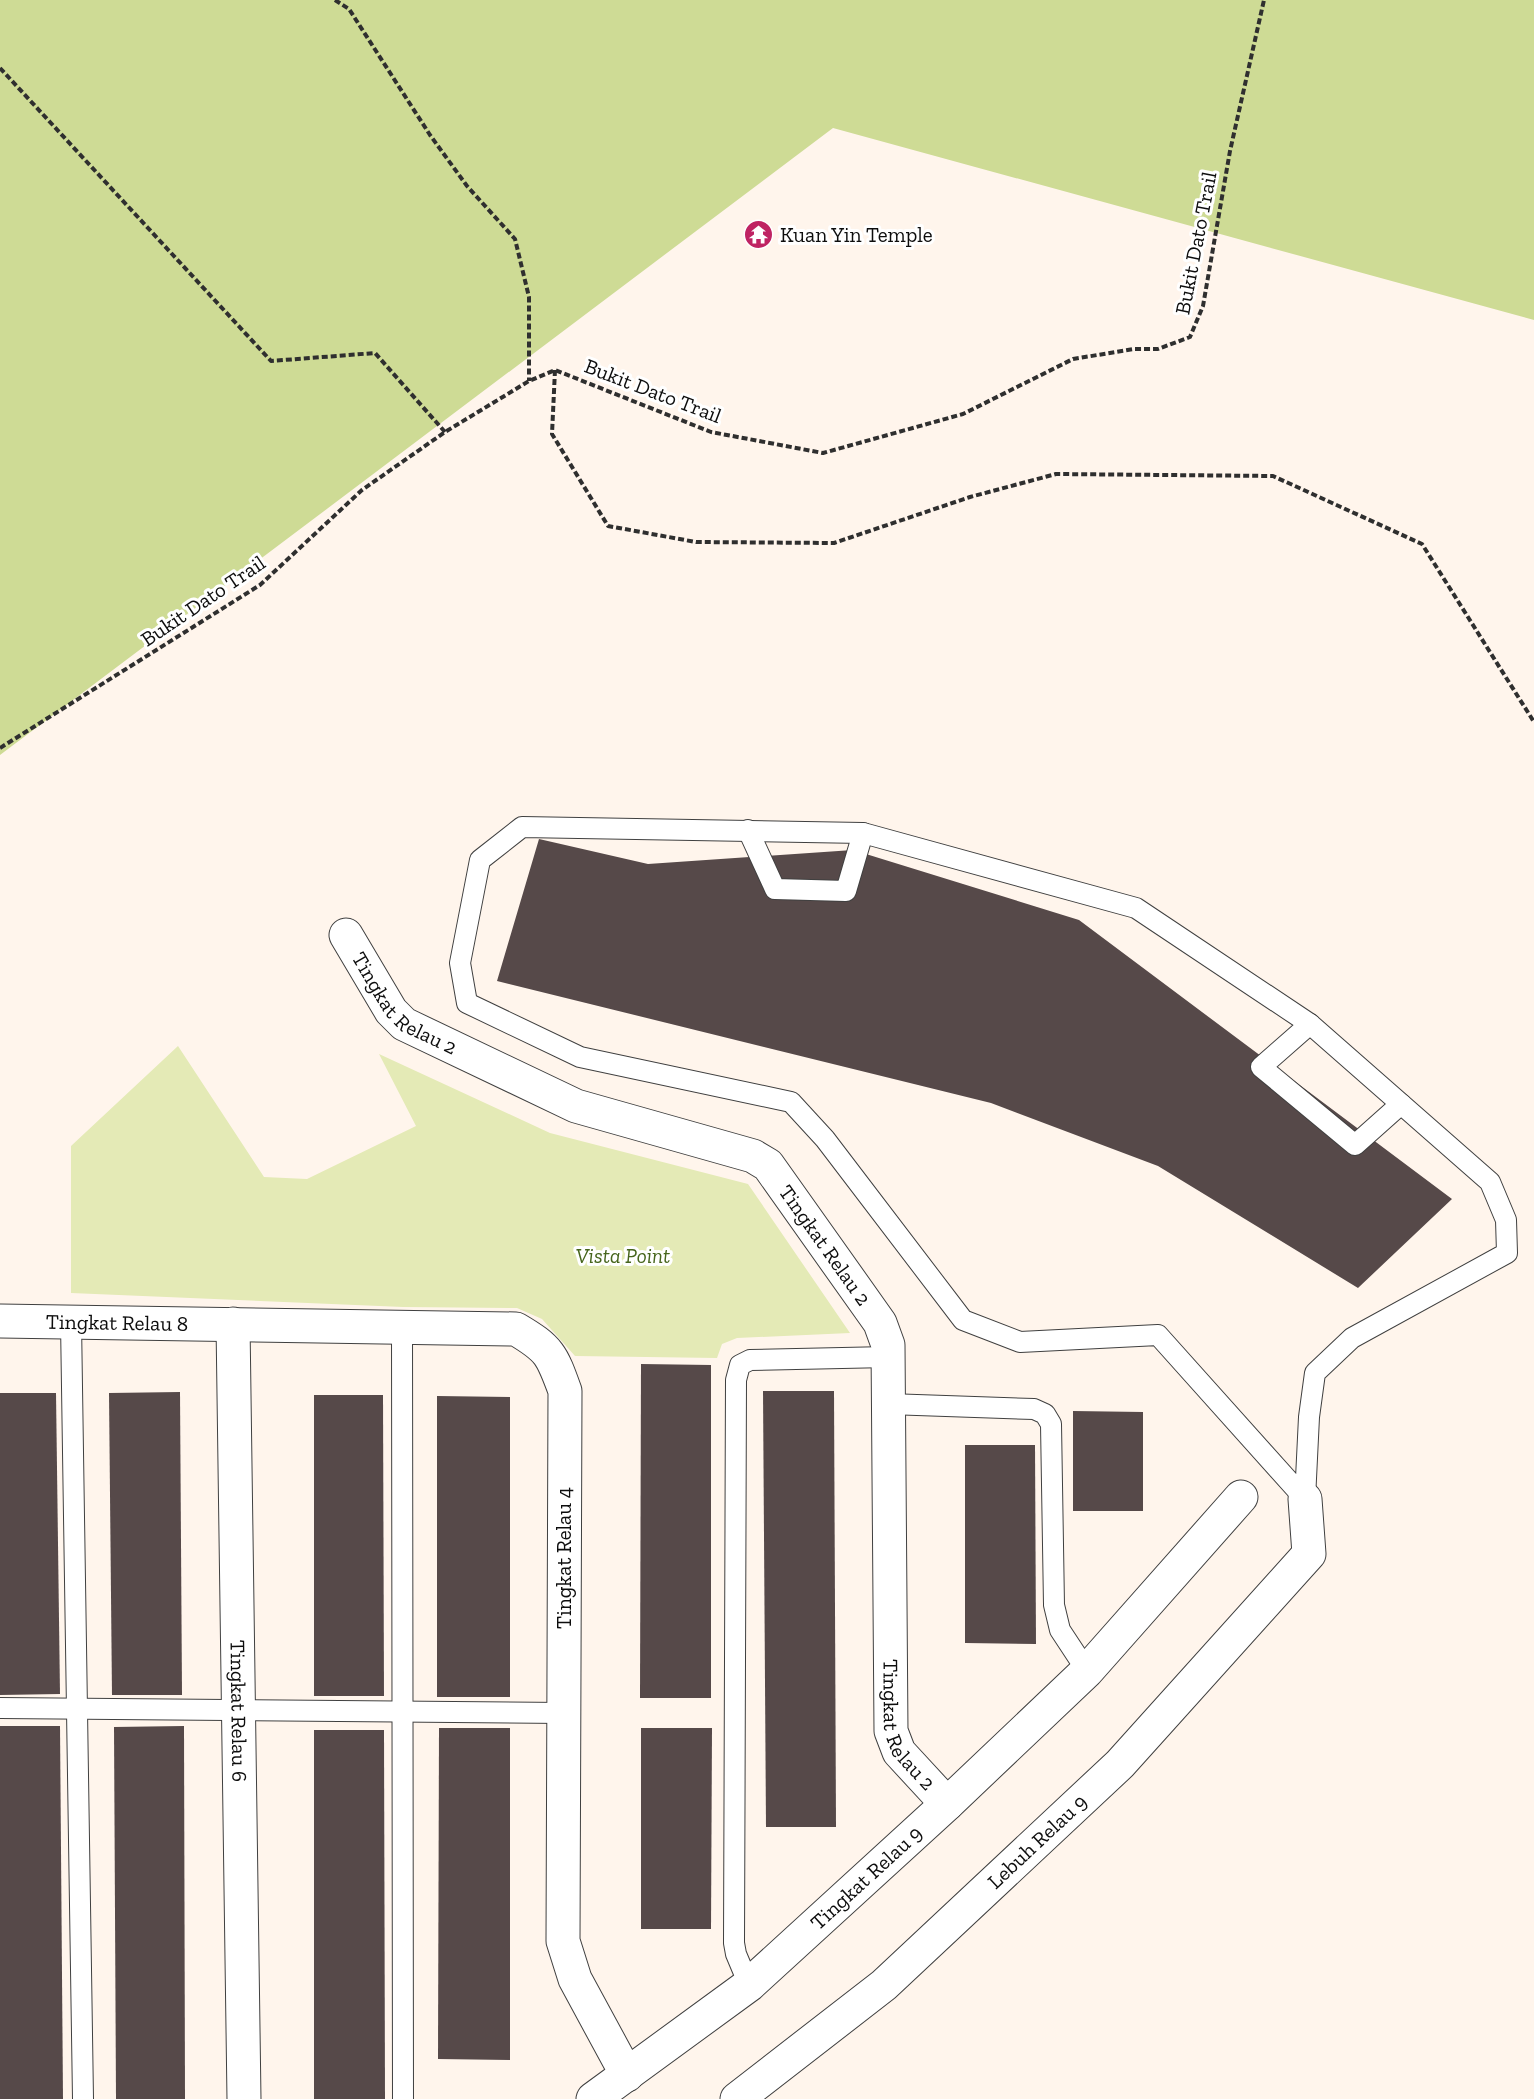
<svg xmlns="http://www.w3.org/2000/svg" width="1534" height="2099" viewBox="0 0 1534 2099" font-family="'Zilla Slab',serif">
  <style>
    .green { fill: #e4eab6 }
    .forest { fill: #cedb95 }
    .building { fill: #564949 }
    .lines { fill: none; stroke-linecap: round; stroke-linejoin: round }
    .lane-casing { stroke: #404040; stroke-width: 22 }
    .street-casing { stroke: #404040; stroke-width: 35 }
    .path { stroke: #2f2f2f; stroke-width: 4; stroke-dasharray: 6 3; stroke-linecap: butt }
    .lane { stroke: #fff; stroke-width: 20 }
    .street { stroke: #fff; stroke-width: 33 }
    .labels { text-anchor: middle; stroke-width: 6; stroke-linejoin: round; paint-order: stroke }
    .poi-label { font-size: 21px; fill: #0d0d0d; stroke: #fff; text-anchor: start }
    .street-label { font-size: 21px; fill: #0d0d0d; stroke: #fff }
    .park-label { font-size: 21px; font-style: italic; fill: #46651c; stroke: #fff }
  </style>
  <rect width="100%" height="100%" fill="#fff5ec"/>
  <polygon class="green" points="178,1046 264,1177 307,1179 416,1126 379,1054 550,1133 748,1184 850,1333 737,1338 722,1344 717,1358 575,1356 542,1319 517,1308 403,1307 71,1293 71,1146"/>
  <polygon class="forest" points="0,0 1534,0 1534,320 833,128 0,755"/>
  <g class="building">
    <polygon points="539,839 648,864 853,850 1079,920 1452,1199 1358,1288 1158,1166 991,1103 497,981"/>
    <polygon points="641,1364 711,1365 711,1698 640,1698"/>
    <polygon points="763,1391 834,1391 836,1827 766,1827"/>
    <polygon points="180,1392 182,1695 112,1695 109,1393"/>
    <polygon points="0,1393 56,1393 60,1694 0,1695"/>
    <polygon points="314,1395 383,1395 384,1696 314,1696"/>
    <polygon points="437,1396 510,1397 510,1697 437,1697"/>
    <polygon points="1073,1411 1143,1412 1143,1511 1073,1511"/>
    <polygon points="965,1445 1035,1445 1036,1644 965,1643"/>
    <polygon points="0,1726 60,1726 63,2099 0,2099"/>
    <polygon points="184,1726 185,2099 116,2099 114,1727"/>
    <polygon points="439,1728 510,1728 510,2060 438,2059"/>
    <polygon points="641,1728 712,1728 711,1929 641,1929"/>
    <polygon points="314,1730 384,1730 385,2099 314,2099"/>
  </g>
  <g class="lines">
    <defs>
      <g id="lane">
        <polygon points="522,827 863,833 1136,908 1310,1024 1490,1182 1506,1220 1507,1253 1352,1338 1315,1373 1309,1417 1305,1499 1158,1335 1020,1342 963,1320 825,1139 791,1102 580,1057 467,1003 460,963 480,860"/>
        <polyline points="748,830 775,889 846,891 863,833"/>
        <polyline points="1310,1024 1261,1067 1355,1145 1401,1104"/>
        <polyline points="71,1322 83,2099"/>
        <polyline points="402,1327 403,2099"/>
        <polyline points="888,1404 1034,1409 1045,1414 1051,1424 1054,1605 1060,1630 1087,1671"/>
        <polyline points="0,1708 564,1713"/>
        <polyline points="749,1985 736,1954 734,1943 736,1380 740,1365 750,1360 888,1357"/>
      </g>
      <g id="street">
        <path id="s1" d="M 346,935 L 391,1011 L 404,1024 L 576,1106 L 753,1156 L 768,1165 L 880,1323 L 888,1345 L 891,1731 L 899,1752 L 947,1804"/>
        <path id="s2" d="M 0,1321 L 516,1329 C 550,1349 552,1355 565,1391 L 563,1941 L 575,1979 L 627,2075"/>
        <path id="s3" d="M 233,1324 L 244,2099"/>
        <path id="s4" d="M 593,2099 L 749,1985 L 947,1804 L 1087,1671 L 1241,1497"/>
        <path id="s5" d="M 737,2099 L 884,1985 L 1120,1764 L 1309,1554 L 1305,1499"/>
      </g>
    </defs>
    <use href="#lane" class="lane-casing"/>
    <use href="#street" class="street-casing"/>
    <g class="path">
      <polyline points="335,0 349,9 430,135 467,186 515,239 529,297 529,381"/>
      <polyline points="0,68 271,361 375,353 445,432"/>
      <polyline points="555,370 552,434 608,526 696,542 834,543 970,497 1056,474 1273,476 1422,544 1534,722"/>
      <polyline points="0,748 260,585 362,490 445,432 529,381 555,370 711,432 823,453 963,414 1073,359 1134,349 1158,349 1190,337 1203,306 1230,151 1264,0"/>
    </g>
    <use href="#lane" class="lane"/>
    <use href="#street" class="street"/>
  </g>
  <defs>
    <symbol id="temple-disc" viewBox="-11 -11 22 22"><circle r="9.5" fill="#bf2363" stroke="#fff"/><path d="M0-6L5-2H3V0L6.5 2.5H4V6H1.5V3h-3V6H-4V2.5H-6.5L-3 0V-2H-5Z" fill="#fff"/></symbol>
  </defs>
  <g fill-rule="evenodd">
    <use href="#temple-disc" x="742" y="218" width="33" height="33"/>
  </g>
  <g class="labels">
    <g class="poi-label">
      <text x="780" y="242">Kuan Yin Temple</text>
    </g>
    <g class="street-label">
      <text transform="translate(1196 243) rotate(-79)" y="7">Bukit Dato Trail</text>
      <text transform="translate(653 391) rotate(21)" y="7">Bukit Dato Trail</text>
      <text transform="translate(203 601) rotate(-34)" y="7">Bukit Dato Trail</text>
      <text dy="7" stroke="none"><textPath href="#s1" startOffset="93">Tingkat Relau 2</textPath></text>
      <text dy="7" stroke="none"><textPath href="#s1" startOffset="597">Tingkat Relau 2</textPath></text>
      <text dy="7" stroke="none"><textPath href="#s2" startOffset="117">Tingkat Relau 8</textPath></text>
      <text transform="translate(564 1558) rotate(-90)" y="7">Tingkat Relau 4</text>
      <text dy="7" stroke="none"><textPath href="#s3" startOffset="387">Tingkat Relau 6</textPath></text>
      <text dy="7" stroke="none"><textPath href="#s1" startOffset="1101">Tingkat Relau 2</textPath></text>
      <text dy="7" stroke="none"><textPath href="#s5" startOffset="396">Lebuh Relau 9</textPath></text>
      <text dy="7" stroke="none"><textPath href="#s4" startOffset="352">Tingkat Relau 9</textPath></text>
    </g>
    <g class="park-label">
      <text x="623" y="1263">Vista Point</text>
    </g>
  </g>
</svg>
